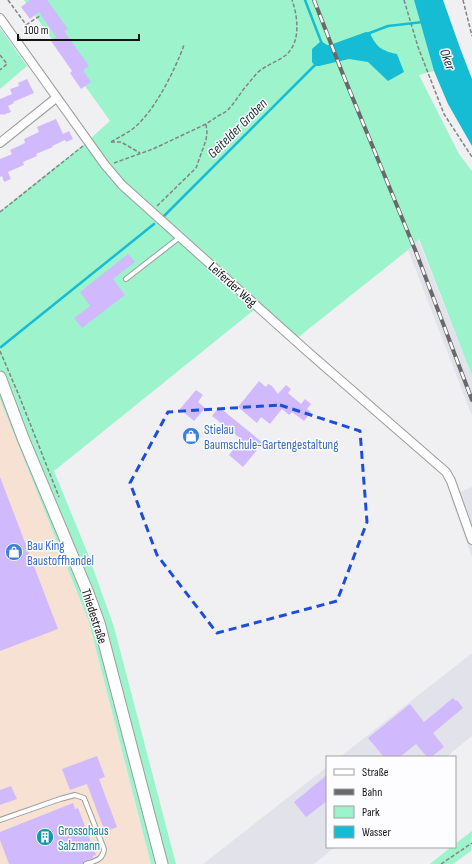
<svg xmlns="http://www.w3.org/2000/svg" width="472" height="864" viewBox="0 0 472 864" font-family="'Sofia Sans Condensed',sans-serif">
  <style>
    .commercial { fill: #f7e1d3 }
    .built { fill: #e2e2eb }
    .green { fill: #9df4cc }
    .water { fill: #15bcd4 }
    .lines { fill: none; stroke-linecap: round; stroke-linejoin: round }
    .stream { stroke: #15bcd4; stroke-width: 2.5 }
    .building { fill: #d1b9fe }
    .lane-casing { stroke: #9c9c9d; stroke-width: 6 }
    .street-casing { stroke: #9c9c9d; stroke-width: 10 }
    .secondary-casing { stroke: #9c9c9d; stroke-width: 13 }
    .path { stroke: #838385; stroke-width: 1.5; stroke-dasharray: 4 2; stroke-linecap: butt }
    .lane { stroke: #fff; stroke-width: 4 }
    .street { stroke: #fff; stroke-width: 8 }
    .secondary { stroke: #fff; stroke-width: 11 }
    .rail-casing { stroke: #69696a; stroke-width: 4 }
    .rail { stroke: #fdfdff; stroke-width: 2.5; stroke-dasharray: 8; stroke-linecap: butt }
    .marked { fill: none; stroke: #1d4ed8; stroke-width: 3; stroke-dasharray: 8 5; stroke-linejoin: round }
    .labels { text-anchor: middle; stroke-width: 3; stroke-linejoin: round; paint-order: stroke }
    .street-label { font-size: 13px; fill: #151516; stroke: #fdfdff }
    .shop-label { font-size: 13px; fill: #366cbe; stroke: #fdfdff; text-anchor: start }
    .culture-label { font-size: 13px; fill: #0d838f; stroke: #fdfdff; text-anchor: start }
    .water-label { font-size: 14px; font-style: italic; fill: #172f34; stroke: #fdfdff }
  </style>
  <rect width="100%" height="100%" fill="#f0f0f2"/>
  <polygon class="commercial" points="0,399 89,622 151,864 0,864"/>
  <g class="built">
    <polygon points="324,0 472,376 472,416 378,172"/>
    <polygon points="472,487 472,557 450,496"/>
    <polygon points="472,653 472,736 446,757 340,757"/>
    <polygon points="327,767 327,847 335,847 314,864 203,864"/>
  </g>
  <g class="green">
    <polygon points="24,0 414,0 434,71 419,75 459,154 472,171 472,376 419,239 408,250 291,343 254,310 54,471 88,554 114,627 176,864 151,864 89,622 0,399 0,211 83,145 110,121"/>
    <polygon points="0,28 27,66 0,89"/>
    <polygon points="472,831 471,851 453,864 430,864 451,847 455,847 455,844"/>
  </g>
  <g class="water">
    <polygon points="414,0 443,0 460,48 472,79 472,146 448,104 434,71"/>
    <path d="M 366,32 L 370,33 C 376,47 382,51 397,54 L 404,72 L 388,81 L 368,62 L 349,59 L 319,66 L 315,66 L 312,62 L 312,49 L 321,41 L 327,45 L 330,45 Z"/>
  </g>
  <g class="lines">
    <g class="stream">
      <polyline points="305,0 322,44"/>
      <polyline points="367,34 388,26 423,22"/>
      <polyline points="164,216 317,63"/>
      <polyline points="1,347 154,224"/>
    </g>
  </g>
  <g class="building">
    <polygon points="30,0 47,0 68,29 64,31 89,66 83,70 91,82 81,89 70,73 72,71 51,41 56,37 39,12 30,19 21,7"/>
    <polygon points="27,79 34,93 13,102 14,103 8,106 11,112 3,115 2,114 0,115 0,99 12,94 10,89 19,86 18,83"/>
    <polygon points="56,119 63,134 69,131 73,139 66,142 65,140 52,146 53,147 36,154 37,156 23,162 24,165 8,172 11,179 4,182 2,176 0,177 0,159 12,154 10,150 25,143 24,139 39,132 37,127"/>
    <polygon points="128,254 135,262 113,279 125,295 82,328 74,318 90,306 80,292"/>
    <polygon points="259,381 266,387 268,384 272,386 278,394 286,385 291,389 288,393 301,404 305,399 311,404 307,409 311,412 304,421 292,412 289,415 282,409 270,424 261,417 257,423 238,407"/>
    <polygon points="196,390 203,395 198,402 205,408 194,421 180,409"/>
    <polygon points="219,407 263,443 243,467 229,455 241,439 212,416"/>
    <polygon points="0,477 58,629 0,651"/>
    <polygon points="453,698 456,701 457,700 463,708 433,733 444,747 431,757 427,757 416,744 400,757 384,757 368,738 410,704 424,722"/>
    <polygon points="97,756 105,777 99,779 117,827 105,832 87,784 70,790 62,769"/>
    <polygon points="327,775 327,801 306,817 294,802"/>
    <polygon points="11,786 17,799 0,805 0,790"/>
    <polygon points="73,803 75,809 78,808 96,855 93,856 93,858 85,861 83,864 9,864 0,840 0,832"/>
  </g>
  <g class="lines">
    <defs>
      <g id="lane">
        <polyline points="126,279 180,237"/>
        <path d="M 0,820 L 60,799 L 75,795 L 84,798 L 104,849 C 103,860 95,861 86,864"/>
      </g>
      <g id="street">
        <polyline points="0,18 105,165 122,185 308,352 446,472 451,481 472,540"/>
        <polyline points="0,143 56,98"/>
      </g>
      <polyline id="secondary" points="0,377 23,438 88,593 99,623 162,864"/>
    </defs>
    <use href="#lane" class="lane-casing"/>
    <use href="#street" class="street-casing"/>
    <use href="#secondary" class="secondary-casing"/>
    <g class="path">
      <polyline points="8,0 30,30 31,29"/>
      <polyline points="404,0 418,47 444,114 472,157"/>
      <polyline points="463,0 472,36"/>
      <polyline points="26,25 41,15"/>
      <polyline points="0,55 7,64 0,70"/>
      <path d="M 111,142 C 119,137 128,133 135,127 C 155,110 175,70 184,45"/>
      <polyline points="111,142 121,142 140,153"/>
      <path d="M 114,163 L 153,149 L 206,124 L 218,116 L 227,111 L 233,104 L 243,90 L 257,73 C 266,65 277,62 286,55 C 301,42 298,17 292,0"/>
      <polyline points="157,206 196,168 206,140 207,132 206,124"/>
      <polyline points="0,212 83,146"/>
      <polyline points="0,351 20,398 59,497"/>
      <polyline points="441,864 472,843"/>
    </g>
    <use href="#lane" class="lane"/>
    <use href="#street" class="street"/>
    <use href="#secondary" class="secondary"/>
    <defs>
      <polyline id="rail" points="314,0 342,72 416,252 472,400"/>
    </defs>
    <use href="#rail" class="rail-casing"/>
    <use href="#rail" class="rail"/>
  </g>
  <path class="marked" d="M 280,405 L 360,431 L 367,522 L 337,601 L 217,633 L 157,555 L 130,483 L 168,412 Z"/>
  <defs>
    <symbol id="shop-disc" viewBox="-11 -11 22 22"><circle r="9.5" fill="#3f7fe0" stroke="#fdfdff"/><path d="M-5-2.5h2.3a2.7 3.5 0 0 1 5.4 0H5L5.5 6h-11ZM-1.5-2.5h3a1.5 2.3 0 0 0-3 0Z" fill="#fff"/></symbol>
    <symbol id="building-disc" viewBox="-11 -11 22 22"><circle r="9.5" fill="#0f9aa8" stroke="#fdfdff"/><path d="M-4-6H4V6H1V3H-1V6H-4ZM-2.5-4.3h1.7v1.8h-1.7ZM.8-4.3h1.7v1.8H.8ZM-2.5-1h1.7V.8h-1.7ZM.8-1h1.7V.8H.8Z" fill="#fff"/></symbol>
  </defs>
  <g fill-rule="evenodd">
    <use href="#shop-disc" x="181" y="426" width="20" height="20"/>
    <use href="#shop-disc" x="4" y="542" width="20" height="20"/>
    <use href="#building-disc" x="35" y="827" width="20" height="20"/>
  </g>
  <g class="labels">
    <g class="street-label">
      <text transform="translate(233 284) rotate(42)" y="5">Leiferder Weg</text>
      <text transform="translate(95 616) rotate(72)" y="5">Thiedestraße</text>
    </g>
    <g class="shop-label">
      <text x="204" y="434">Stielau<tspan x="204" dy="15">Baumschule-Gartengestaltung</tspan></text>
      <text x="27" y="550">Bau King<tspan x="27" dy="15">Baustoffhandel</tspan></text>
    </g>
    <g class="culture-label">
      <text x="58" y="835">Grossohaus<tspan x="58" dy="15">Salzmann</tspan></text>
    </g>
    <g class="water-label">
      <text transform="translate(448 59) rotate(71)" y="5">Oker</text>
      <text transform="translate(237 128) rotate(-45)" y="5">Geitelder Graben</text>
    </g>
  </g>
  <rect x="326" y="756" width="130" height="92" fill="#fdfdff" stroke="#a0a0a2"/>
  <rect x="334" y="769" width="20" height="6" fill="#ffffff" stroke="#a0a0a2"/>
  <text x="362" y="776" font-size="12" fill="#151516">Straße</text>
  <rect x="334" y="789" width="20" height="6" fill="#69696a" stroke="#a0a0a2"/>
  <text x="362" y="796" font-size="12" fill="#151516">Bahn</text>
  <rect x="334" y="806" width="20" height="12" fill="#9df4cc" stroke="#a0a0a2"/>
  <text x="362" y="816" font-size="12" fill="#151516">Park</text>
  <rect x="334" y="826" width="20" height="12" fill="#15bcd4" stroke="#a0a0a2"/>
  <text x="362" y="836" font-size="12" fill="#151516">Wasser</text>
  <path d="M18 34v6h121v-6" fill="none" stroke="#151516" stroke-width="2"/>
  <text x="24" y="34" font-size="12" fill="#151516" stroke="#fdfdff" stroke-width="3" paint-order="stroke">100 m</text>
</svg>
